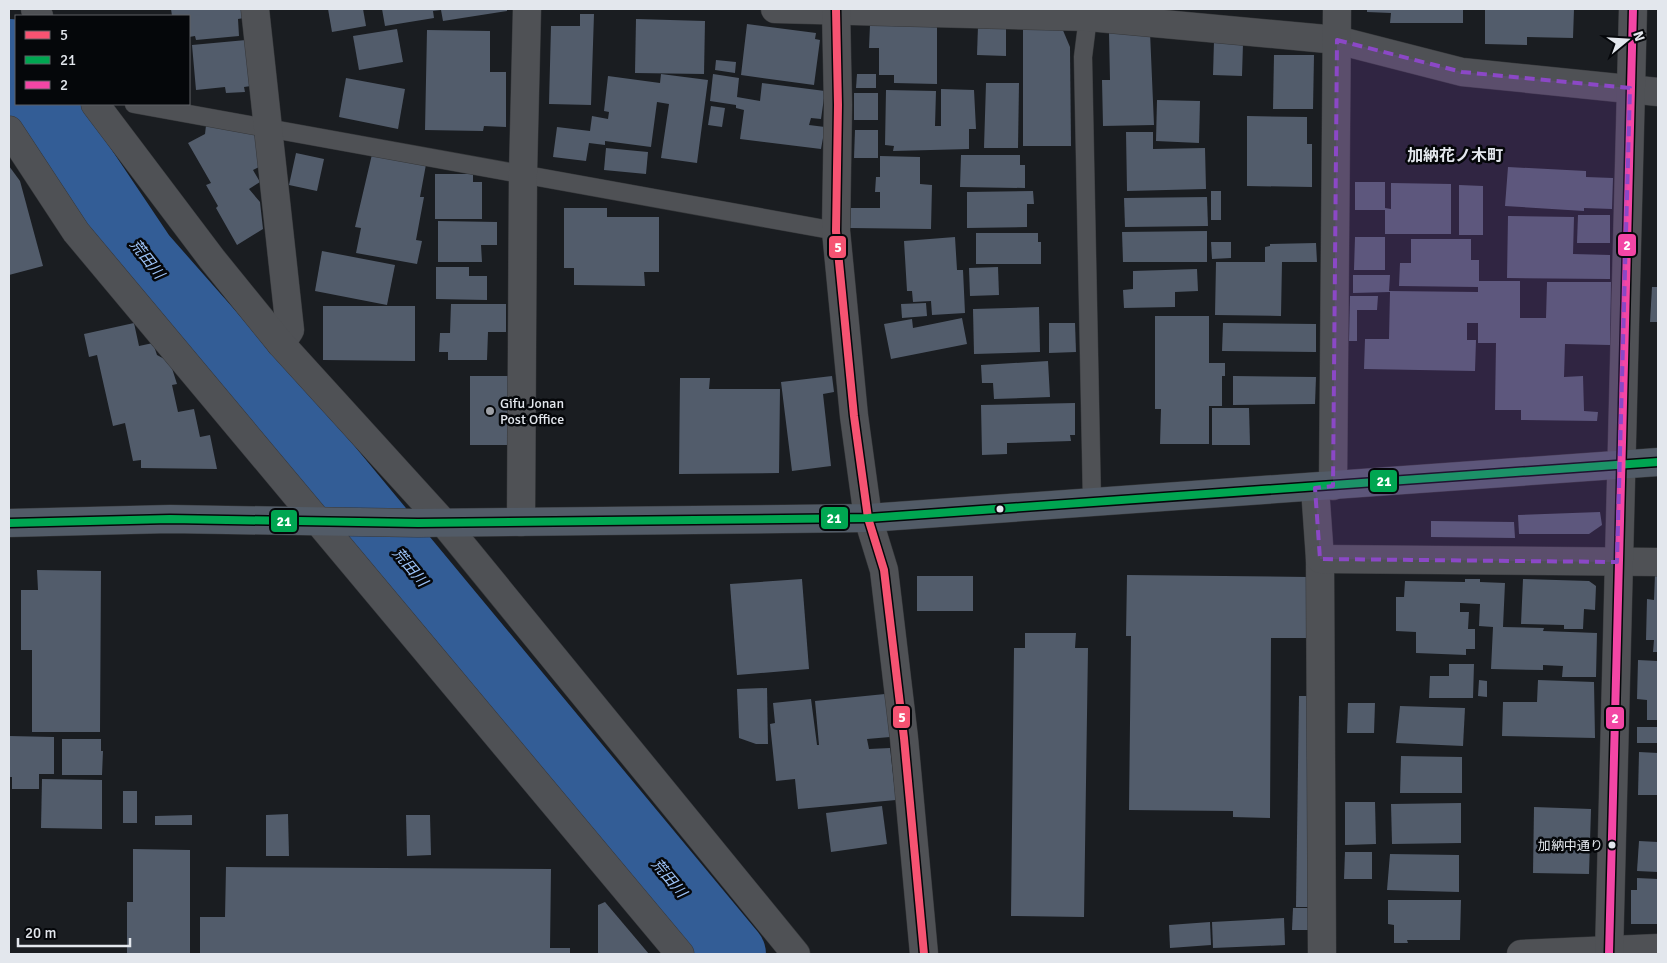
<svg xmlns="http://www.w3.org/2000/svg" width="1667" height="963" viewBox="0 0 1667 963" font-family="Signika,'Noto Sans JP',sans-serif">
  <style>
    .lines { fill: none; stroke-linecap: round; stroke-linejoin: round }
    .river { stroke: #335d96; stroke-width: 68 }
    .building { fill: #525c6b }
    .lane-casing { stroke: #36383b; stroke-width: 19 }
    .street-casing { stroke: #36383b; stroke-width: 29 }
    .highway-casing { stroke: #36383b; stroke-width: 29 }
    .lane { stroke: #4f5155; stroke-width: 18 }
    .street { stroke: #4f5155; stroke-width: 28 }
    .highway { stroke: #525b67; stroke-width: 28 }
    .bus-1-casing { stroke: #05070a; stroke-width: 11 }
    .bus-2-casing { stroke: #05070a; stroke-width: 11 }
    .bus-3-casing { stroke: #05070a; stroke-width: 11 }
    .bus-1 { stroke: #f65372; stroke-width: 8 }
    .bus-2 { stroke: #00a651; stroke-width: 8 }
    .bus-3 { stroke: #f346a5; stroke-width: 8 }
    .marked { fill: #8b48c6; fill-opacity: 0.2; stroke: #8b48c6; stroke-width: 4; stroke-dasharray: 10 6; stroke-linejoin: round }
    .poi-dot { fill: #9da0a6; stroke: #05070a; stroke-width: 2 }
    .bus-dot { fill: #e3e7ed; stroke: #05070a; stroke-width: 2 }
    .labels { text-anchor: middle; stroke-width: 5; stroke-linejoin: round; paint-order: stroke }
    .bus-label { font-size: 13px; fill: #e3e7ed; stroke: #05070a; text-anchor: end }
    .poi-label { font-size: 14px; fill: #e3e7ed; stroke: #05070a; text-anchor: start }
    .water-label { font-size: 15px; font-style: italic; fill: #9dc3f8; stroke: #05070a }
    .quarter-label { font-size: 16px; font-weight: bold; fill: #e3e7ed; stroke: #05070a }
    .line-badge { stroke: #05070a; stroke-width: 2 }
    .badge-label { font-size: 14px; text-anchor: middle; font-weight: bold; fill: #fff }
  </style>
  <rect width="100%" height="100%" fill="#1a1d21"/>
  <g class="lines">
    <g class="river">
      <polyline points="9,53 16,66"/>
      <polyline points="40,104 142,256 326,465 732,954"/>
    </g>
  </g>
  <g class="building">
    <polygon points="171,9 243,9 244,18 238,19 239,36 196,40 195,36 189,37 189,16 172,16"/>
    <polygon points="328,9 363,9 366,26 332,32"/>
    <polygon points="382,9 507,9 507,11 443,21 441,10 433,11 434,18 385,26"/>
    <polygon points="1367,9 1463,9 1463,23 1390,23 1391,13 1367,12"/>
    <polygon points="1485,9 1574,9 1573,38 1527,37 1527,45 1485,44"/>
    <polygon points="580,14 594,14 591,105 549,104 551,26 580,26"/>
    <polygon points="636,19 705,21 704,74 635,73"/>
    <polygon points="747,24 816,33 815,39 820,40 814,85 741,75"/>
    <polygon points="870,25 937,25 937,84 894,83 894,75 879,75 879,48 869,48"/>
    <polygon points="978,26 1006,27 1006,56 977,55"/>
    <polygon points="1023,27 1062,28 1070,47 1071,146 1023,146"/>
    <polygon points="397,29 403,62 359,70 353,36"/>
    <polygon points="427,30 490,31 490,72 506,72 506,127 484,126 483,131 425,130"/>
    <polygon points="1150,32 1154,125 1103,126 1102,80 1110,80 1109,33"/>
    <polygon points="246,40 251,86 244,87 245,92 226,93 225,87 196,90 192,45"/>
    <polygon points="1214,41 1243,43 1242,76 1213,75"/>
    <polygon points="1274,55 1314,55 1313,109 1273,109"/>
    <polygon points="716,60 736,62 735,73 715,70"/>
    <polygon points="661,74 708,80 697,163 661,158 669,104 657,102 651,147 605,141 605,145 589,143 586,161 553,157 557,127 590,131 592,116 608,119 609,112 604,111 608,76 660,83"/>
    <polygon points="713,74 739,78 737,97 760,101 762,83 825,91 821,119 811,118 809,125 825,127 821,149 740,139 744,110 736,108 736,105 710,101"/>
    <polygon points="857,74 876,74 876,88 856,88"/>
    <polygon points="346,78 405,89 398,129 339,117"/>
    <polygon points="986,83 1019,83 1018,148 984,148"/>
    <polygon points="941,89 974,90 976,129 969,129 969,149 893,151 894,146 885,145 886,90 936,91 935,126 941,126"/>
    <rect x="854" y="93" width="24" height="27"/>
    <polygon points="1157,100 1200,101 1199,143 1156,141"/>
    <polygon points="711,106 725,108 722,127 708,125"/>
    <polygon points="1247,116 1307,117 1307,144 1312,144 1312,187 1247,186"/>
    <polygon points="207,117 258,134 261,166 253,170 260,182 249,189 260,202 263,229 237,245 216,208 218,206 206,185 211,183 188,143 205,134"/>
    <polygon points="855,130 878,130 878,158 854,158"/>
    <polygon points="1126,132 1153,132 1153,149 1205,148 1206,189 1127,191"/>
    <polygon points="606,148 648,152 646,174 604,170"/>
    <polygon points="373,150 427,159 420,197 424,197 416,240 422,241 417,264 356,253 361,228 355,227"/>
    <polygon points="296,153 324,159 317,191 289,185"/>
    <polygon points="961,155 1020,155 1020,165 1025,165 1025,188 960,187"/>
    <polygon points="880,156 920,157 920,184 932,185 931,229 850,228 851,208 880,208 880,192 875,192 876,177 880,177"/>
    <polygon points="9,166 20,181 43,266 9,275"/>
    <polygon points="1508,167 1586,171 1586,177 1613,178 1612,209 1584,208 1584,211 1505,206"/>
    <polygon points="435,174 473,174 473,182 482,182 482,219 435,219"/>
    <polygon points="1355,182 1385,182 1385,208 1391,209 1391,183 1451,184 1451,234 1385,234 1385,210 1355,210"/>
    <polygon points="1459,185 1483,186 1483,235 1459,235"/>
    <polygon points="1033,191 1034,204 1027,204 1027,227 967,228 967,192"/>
    <rect x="1211" y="191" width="10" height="29"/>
    <polygon points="1207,197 1208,226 1125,227 1124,198"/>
    <polygon points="564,208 607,208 607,217 659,217 659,272 644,272 645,286 574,285 574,268 564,268"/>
    <polygon points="1578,215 1610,215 1610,243 1577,243"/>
    <polygon points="1508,216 1574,217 1573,254 1610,255 1610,279 1507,278"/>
    <polygon points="438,221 497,222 497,245 481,245 482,262 438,262"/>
    <polygon points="1207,231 1207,262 1123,262 1122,232"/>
    <polygon points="976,233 1038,233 1038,242 1041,242 1041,264 976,264"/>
    <polygon points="955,237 957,270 963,270 965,313 932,315 931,301 913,302 912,291 907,291 904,241"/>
    <polygon points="1355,237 1385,237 1385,270 1354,270"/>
    <polygon points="1411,239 1471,239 1471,260 1479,260 1479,281 1520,281 1520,318 1546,318 1547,282 1611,282 1610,345 1565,344 1564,377 1583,376 1584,411 1598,412 1597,421 1521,420 1521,410 1495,410 1496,343 1478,343 1478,323 1467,323 1467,340 1476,340 1475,371 1364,369 1365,339 1389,339 1390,292 1353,293 1353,275 1390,275 1389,291 1478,292 1478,287 1399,286 1400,263 1411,263"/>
    <polygon points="1211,242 1231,242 1231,258 1212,259"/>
    <polygon points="1316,243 1317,262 1282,262 1281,316 1215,315 1216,262 1265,262 1265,247 1270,246 1270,244"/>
    <polygon points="322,251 395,265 387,305 315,291"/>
    <polygon points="436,267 469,267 469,276 487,276 487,300 436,299"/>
    <polygon points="998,267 999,295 970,296 969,268"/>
    <polygon points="1197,269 1198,291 1175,292 1175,307 1124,308 1123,290 1133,289 1133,271"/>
    <polygon points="1652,287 1658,287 1658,322 1650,322"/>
    <polygon points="1350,296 1378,296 1377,310 1357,310 1357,341 1349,341"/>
    <polygon points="926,303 927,316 902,318 901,304"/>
    <polygon points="451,304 506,304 506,332 488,332 487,360 448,360 448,352 439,352 440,333 450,333"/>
    <polygon points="323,306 415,306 415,361 323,360"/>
    <polygon points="1039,307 1040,352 974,354 973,309"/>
    <polygon points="1155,316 1209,316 1209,363 1225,363 1225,376 1222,376 1222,406 1209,406 1209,444 1160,444 1161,409 1155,409"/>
    <polygon points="962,318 967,344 891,359 884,324 912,319 913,328"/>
    <polygon points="134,323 139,346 153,343 157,355 170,362 177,384 172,385 178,412 194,409 200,437 210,435 217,469 141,468 141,460 133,461 125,423 113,426 97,355 89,357 84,334"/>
    <polygon points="1049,323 1075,323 1076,352 1049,353"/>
    <polygon points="1223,323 1316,324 1316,352 1222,351"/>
    <polygon points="1048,361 1050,397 994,399 993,383 982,383 981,365"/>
    <rect x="470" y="376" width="40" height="69"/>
    <polygon points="832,376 834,392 823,394 831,466 792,471 781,382"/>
    <polygon points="1233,376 1316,377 1315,404 1233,405"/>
    <polygon points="680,378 710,378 709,389 780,389 779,473 679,474"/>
    <polygon points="1075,403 1075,435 1070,435 1071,441 1007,443 1007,454 982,455 981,405"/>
    <polygon points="1212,408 1249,408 1250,445 1212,445"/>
    <polygon points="1600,512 1602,525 1589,534 1519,534 1518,515"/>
    <polygon points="1431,521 1514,522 1515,538 1431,537"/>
    <polygon points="37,570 101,571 100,732 32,732 32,650 21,650 21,590 38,590"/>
    <polygon points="1655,574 1658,574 1658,652 1653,652 1654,640 1646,640 1647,599 1654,600"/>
    <polygon points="1127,575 1308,577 1307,638 1271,638 1270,818 1233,817 1233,811 1129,810 1131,636 1126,636"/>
    <rect x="917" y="576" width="56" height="35"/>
    <polygon points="802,579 809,669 737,675 730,584"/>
    <polygon points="1465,579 1480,579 1480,582 1505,583 1503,627 1544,628 1543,631 1597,633 1596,677 1562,677 1563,666 1543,665 1543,670 1491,669 1493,627 1479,626 1480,604 1460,603 1460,612 1469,612 1468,629 1475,629 1475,649 1466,649 1466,655 1416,653 1416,632 1396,631 1396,597 1404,597 1405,581 1465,582"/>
    <polygon points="1523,579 1589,581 1596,586 1595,610 1584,609 1583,629 1564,629 1564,625 1521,624"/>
    <polygon points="1025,633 1076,633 1075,648 1088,648 1084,917 1011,916 1014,648 1025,648"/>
    <polygon points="1638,660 1658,661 1658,720 1647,720 1647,700 1637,699"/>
    <polygon points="1449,664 1474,664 1473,698 1429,698 1430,676 1449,676"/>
    <polygon points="1479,680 1487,681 1487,697 1478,696"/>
    <polygon points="1538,680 1594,682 1595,738 1502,736 1503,702 1537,702"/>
    <polygon points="767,688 768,744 756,744 739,738 737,689"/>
    <polygon points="885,694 890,737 867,739 869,749 890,748 896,800 798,809 795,779 776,781 770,724 775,723 773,703 811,699 817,745 819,745 815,701"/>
    <polygon points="1299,696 1313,696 1311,907 1296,907"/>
    <polygon points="1348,703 1375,703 1374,733 1347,733"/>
    <polygon points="1400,706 1465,708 1463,746 1396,743"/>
    <rect x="1637" y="727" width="21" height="16"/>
    <polygon points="9,736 54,737 54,774 39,774 39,789 12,789 12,777 9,777"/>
    <polygon points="62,739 101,739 101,751 103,751 102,775 62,775"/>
    <polygon points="1639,752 1658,753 1658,795 1638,795"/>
    <polygon points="1401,756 1462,757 1462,793 1400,793"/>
    <polygon points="42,779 102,780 102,829 41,828"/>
    <rect x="123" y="791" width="14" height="32"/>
    <polygon points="1345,802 1375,802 1376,844 1345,845"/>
    <polygon points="1461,803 1461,843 1392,844 1391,804"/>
    <polygon points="882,806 887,844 831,852 826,813"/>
    <polygon points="1534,807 1591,809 1589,874 1533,873"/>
    <polygon points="288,814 289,856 266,856 266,815"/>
    <polygon points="192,815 192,825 155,825 155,816"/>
    <polygon points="406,815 430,815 431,855 407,856"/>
    <polygon points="1639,841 1658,842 1658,872 1637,871"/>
    <polygon points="133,849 190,850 190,954 127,954 127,902 133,902"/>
    <polygon points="1345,852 1372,852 1372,879 1344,879"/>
    <polygon points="1390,854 1459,855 1459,892 1387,890"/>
    <polygon points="226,867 551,869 550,948 570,948 570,954 200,954 200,917 225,917"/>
    <polygon points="1637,878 1658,879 1658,924 1631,924 1631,890 1637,890"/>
    <polygon points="1388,900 1461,900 1460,940 1407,940 1408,943 1394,943 1394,925 1388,924"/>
    <polygon points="605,902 649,954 598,954 598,905"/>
    <polygon points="1293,908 1310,908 1309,930 1292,930"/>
    <polygon points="1284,918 1285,945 1213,948 1212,922"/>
    <polygon points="1210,922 1211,945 1170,948 1169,925"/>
  </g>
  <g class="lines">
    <defs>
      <g id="lane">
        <polyline points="1088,17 1083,57 1092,502"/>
        <polyline points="134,104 836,231"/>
      </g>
      <g id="street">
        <polyline points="35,9 39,16"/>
        <polyline points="255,9 290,330 281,344"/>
        <polyline points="775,9 1088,17 1337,40 1462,72 1658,92"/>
        <polyline points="836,9 838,105 836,231 854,416 868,518 884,570 904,738 924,954"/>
        <polyline points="95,104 212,259 281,344 443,522 796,954"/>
        <polyline points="9,130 76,232 680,954"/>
        <polyline points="1333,486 1337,9"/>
        <polyline points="1315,488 1320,559 1322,954"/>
        <polyline points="521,522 523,174 527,9"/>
        <polyline points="1320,559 1658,562"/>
        <polyline points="1521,954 1658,948"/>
        <polyline points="1609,954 1633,9"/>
      </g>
      <polyline id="highway" points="9,523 170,519 418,523 868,518 1658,462"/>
    </defs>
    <use href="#lane" class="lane-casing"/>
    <use href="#street" class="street-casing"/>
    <use href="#highway" class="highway-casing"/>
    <use href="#lane" class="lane"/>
    <use href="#street" class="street"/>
    <use href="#highway" class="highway"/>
    <defs>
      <polyline id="bus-1" points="836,9 838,105 836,231 854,416 868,518 884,570 904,738 924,954"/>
      <polyline id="bus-2" points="9,523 170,519 418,523 868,518 1658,462"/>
      <polyline id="bus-3" points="1609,954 1633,9"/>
    </defs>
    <use href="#bus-1" class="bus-1-casing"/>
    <use href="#bus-2" class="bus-2-casing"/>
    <use href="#bus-3" class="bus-3-casing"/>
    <use href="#bus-1" class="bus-1"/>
    <use href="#bus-2" class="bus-2"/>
    <use href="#bus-3" class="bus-3"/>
  </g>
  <path class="marked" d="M 1337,40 L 1462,72 L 1630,88 L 1617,562 L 1320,559 L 1315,488 L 1333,486 Z"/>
  <circle class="poi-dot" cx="490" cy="411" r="5"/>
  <g class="bus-dot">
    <circle cx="1000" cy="509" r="4.5"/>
    <circle cx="1612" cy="845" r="4.5"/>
  </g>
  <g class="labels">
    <g class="bus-label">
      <text x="1603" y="850">加納中通り</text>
    </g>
    <g class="poi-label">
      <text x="500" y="408">Gifu Jonan<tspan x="500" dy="16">Post Office</tspan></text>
    </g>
    <g class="water-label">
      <text transform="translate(147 259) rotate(52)" y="5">荒田川</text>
      <text transform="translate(410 567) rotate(50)" y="5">荒田川</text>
      <text transform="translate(669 878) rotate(50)" y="5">荒田川</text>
    </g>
    <g class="quarter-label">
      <text x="1455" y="161">加納花ノ木町</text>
    </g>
  </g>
  <g class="line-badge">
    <rect x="1617" y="233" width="20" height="24" rx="5" fill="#f346a5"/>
    <rect x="828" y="235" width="19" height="24" rx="5" fill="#f65372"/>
    <rect x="1369" y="469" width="29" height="24" rx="5" fill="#00a651"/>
    <rect x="820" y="506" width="29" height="24" rx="5" fill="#00a651"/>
    <rect x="270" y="509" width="28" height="24" rx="5" fill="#00a651"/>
    <rect x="892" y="705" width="19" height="24" rx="5" fill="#f65372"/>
    <rect x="1605" y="706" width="20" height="24" rx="5" fill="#f346a5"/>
  </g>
  <g class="badge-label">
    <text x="1627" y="250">2</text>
    <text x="838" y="252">5</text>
    <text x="1384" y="486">21</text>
    <text x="834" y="523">21</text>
    <text x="284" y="526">21</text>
    <text x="902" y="722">5</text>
    <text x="1615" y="723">2</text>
  </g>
  <rect width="1667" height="963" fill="none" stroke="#e3e7ed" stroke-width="20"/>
  <rect x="15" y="15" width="175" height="90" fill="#05070a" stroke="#5e6165"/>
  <rect x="25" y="31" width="25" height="8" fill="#f65372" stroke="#5e6165"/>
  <text x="60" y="40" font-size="15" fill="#e3e7ed">5</text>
  <rect x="25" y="56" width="25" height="8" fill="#00a651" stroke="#5e6165"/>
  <text x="60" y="65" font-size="15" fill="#e3e7ed">21</text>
  <rect x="25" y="81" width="25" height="8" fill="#f346a5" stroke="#5e6165"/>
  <text x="60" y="90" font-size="15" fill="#e3e7ed">2</text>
  <g transform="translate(1627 40) rotate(72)" stroke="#05070a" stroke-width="4" paint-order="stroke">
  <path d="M0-4L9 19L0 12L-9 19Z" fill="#e3e7ed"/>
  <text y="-8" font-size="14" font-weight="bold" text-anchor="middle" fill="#e3e7ed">N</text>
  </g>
  <path d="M18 938v8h112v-8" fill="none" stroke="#e3e7ed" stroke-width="2.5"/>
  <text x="25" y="938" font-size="15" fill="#e3e7ed" stroke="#05070a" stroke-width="4" paint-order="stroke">20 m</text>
</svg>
